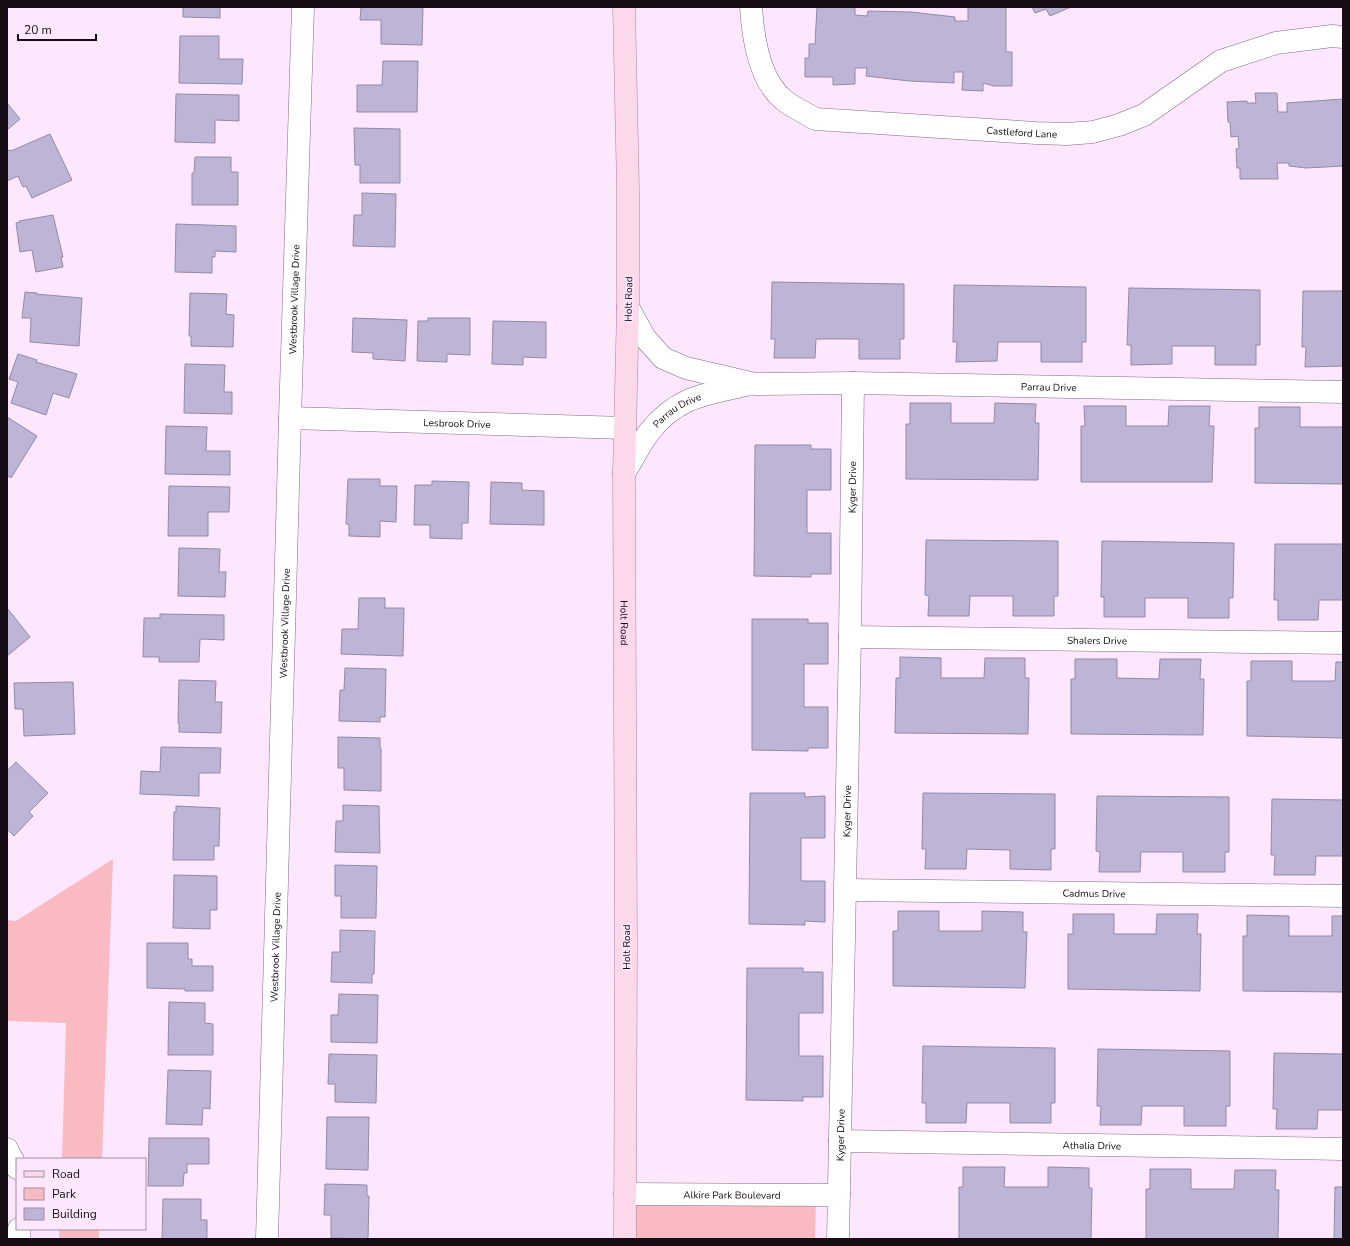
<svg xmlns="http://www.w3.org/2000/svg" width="1350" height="1246" viewBox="0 0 1350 1246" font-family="'Nunito Sans',sans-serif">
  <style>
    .green { fill: #f9bac1 }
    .building { fill: #bdb4d6; stroke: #9289aa }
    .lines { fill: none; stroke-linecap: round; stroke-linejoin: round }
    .minor-casing { stroke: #816a84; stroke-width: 23 }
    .major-casing { stroke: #aa8198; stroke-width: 23 }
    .minor { stroke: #fff; stroke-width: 22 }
    .major { stroke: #fbd9eb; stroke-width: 22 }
    .labels { text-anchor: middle; stroke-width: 3.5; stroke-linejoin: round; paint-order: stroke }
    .street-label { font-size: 10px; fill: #160d17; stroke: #fce7ff }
  </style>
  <rect width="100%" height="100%" fill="#fce7ff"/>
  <g class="green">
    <polygon points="113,859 102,1159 62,1159 66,1023 7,1021 7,920 16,921"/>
    <polygon points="625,1194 816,1195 815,1239 625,1239"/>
    <rect x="59" y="1229" width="40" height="10"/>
  </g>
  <g class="building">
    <polygon points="183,7 220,7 220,18 183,17"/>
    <polygon points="361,7 423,7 422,45 381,44 381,20 360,20"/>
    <polygon points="817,7 855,7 855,15 867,16 868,11 911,12 955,17 955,21 968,21 968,7 1006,7 1006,52 1012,52 1012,86 994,86 983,83 983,91 962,90 963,72 954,72 954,83 909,81 866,76 867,68 855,68 855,84 833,85 833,77 805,77 805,58 809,58 809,44 815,44"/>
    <polygon points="1032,7 1071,7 1050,16 1046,9 1035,13"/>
    <polygon points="180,36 219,36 219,59 243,59 242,84 179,83"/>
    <polygon points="383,61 418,61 417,112 357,112 357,85 382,85"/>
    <polygon points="1255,93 1277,93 1278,112 1287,112 1287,103 1343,99 1343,166 1306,168 1289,166 1289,163 1277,163 1278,179 1240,179 1240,168 1237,168 1236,149 1239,148 1238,136 1231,137 1230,122 1228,122 1227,102 1247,101 1247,103 1256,103"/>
    <polygon points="176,94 239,95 239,121 215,120 215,143 175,142"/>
    <polygon points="7,103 20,119 7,130"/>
    <polygon points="354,128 400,129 400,183 360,183 360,165 355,165"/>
    <polygon points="50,134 72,180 32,198 26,186 23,187 18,176 7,181 7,151 10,150 11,151"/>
    <polygon points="195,157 231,157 231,172 238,172 238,205 192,205 192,173 194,173"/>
    <polygon points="362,193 396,194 395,247 353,246 354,215 362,215"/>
    <polygon points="53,215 63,257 61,257 63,267 36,272 32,250 20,252 16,223 20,222 19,221"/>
    <polygon points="176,224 236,226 236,252 215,251 215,257 212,257 212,273 175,272"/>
    <polygon points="772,282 904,284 904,339 900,339 900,359 859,359 859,339 816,339 815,358 774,358 775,339 771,339"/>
    <polygon points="954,285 1086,287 1086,342 1082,342 1082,362 1041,362 1041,342 998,342 997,361 956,362 957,342 953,342"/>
    <polygon points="1129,288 1260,290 1260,345 1256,345 1256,365 1215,365 1215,346 1172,346 1172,364 1131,365 1131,345 1127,345"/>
    <polygon points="1303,291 1343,291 1343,366 1305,367 1306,347 1302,347"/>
    <polygon points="25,292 37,293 36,294 82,298 79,346 30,342 31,318 22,318"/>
    <polygon points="190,293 227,294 226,314 234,315 233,347 191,346 191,336 189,336"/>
    <polygon points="353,318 407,320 405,361 373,359 373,353 352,352"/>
    <polygon points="428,318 470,318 470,355 447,354 447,362 417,361 418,321 428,321"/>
    <polygon points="493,321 546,322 546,358 523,357 523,365 492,364"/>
    <polygon points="18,354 37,360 36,362 77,374 69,398 53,393 46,415 11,403 18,382 9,379"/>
    <polygon points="185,364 225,365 224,392 232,392 232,414 184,413"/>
    <polygon points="910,403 951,403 951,423 994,423 995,403 1036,404 1035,423 1039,423 1038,480 906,479 906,424 910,424"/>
    <polygon points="1084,406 1126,406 1126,426 1168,426 1169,406 1210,406 1209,426 1214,426 1212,482 1081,482 1081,426 1085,426"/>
    <polygon points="1259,407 1300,407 1300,427 1343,427 1343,484 1255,483 1255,428 1259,428"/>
    <polygon points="7,417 37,436 11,478 7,475"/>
    <polygon points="166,426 207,427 206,451 230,451 230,475 165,474"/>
    <polygon points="755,445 811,445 811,449 831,449 831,490 807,490 807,533 831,533 831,574 811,574 811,577 754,576"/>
    <polygon points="348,479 380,479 380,486 397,486 396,522 380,521 380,537 349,536 349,524 346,524"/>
    <polygon points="432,481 469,482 468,523 462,523 462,539 430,538 430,525 414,525 415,485 432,485"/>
    <polygon points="491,482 522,483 522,490 544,491 544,525 490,524"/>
    <polygon points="169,486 230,487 229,512 208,512 208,536 168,536"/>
    <polygon points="926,540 1058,541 1058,596 1054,596 1054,616 1013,616 1013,596 970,596 969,616 928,616 929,596 925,595"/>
    <polygon points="1102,541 1234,543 1233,598 1229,598 1229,618 1188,618 1188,598 1145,598 1145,617 1104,617 1104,597 1101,597"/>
    <polygon points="1275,544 1343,544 1343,600 1319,600 1318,620 1278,620 1278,600 1274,600"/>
    <polygon points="179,548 220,549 219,572 226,572 225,597 178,596"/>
    <polygon points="359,598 385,598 385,608 404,608 403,656 341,654 342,629 358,629"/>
    <polygon points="7,608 30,637 7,656"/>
    <polygon points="160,614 224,615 224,640 200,639 199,662 159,662 159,657 143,657 144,618 160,618"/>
    <polygon points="752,619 808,619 808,623 828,623 828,664 804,664 804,707 828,707 828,748 808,748 808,751 752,750"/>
    <polygon points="900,657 941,658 941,678 984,678 985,658 1025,658 1025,678 1029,678 1028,734 895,733 896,678 900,678"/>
    <polygon points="1075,659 1117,659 1117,678 1159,679 1160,659 1201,659 1200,679 1204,679 1203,735 1071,734 1071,679 1075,679"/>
    <polygon points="1251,661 1292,661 1292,681 1335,681 1336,662 1343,662 1343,738 1247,736 1247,681 1251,681"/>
    <polygon points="345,668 386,669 385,717 380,717 380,722 339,721 340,690 344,690"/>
    <polygon points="179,680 216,681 215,702 222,702 221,733 179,732 179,723 178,723"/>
    <polygon points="73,682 75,734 24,736 23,709 15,709 14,683"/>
    <polygon points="338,737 380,738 380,748 381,748 381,791 344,790 344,768 338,768"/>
    <polygon points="161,747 221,748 220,773 199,773 199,796 140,794 141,771 160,772"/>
    <polygon points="16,762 48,793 29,812 33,816 14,836 7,829 7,771"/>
    <polygon points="750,793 805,793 805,797 825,796 825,838 801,838 801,881 825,881 825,922 805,921 805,925 749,924"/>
    <polygon points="923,793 1055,794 1055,849 1051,849 1051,870 1010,869 1010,850 967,849 966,869 925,869 926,849 922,849"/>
    <polygon points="1097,796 1229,797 1229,852 1225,852 1225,872 1183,872 1183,852 1141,852 1140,872 1099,872 1100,852 1096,851"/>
    <polygon points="1272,799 1343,800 1343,856 1316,856 1315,875 1274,875 1275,855 1271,855"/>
    <polygon points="343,805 379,806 380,853 335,852 336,821 343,821"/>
    <polygon points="176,806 220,808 219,846 214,846 214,860 173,860 174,812 176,812"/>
    <polygon points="335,865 377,866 376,918 341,918 341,896 335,896"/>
    <polygon points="174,875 217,876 217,910 210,910 210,929 173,928"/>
    <polygon points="898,911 939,911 939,931 982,931 982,911 1023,912 1023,932 1027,932 1025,988 893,986 893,931 898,931"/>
    <polygon points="1073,914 1114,914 1114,934 1156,934 1157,914 1198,914 1197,934 1201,934 1200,991 1068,989 1068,934 1073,934"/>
    <polygon points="1247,915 1289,916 1289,936 1332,936 1332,916 1343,916 1343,992 1243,991 1243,936 1247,936"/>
    <polygon points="340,930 375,931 374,974 372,974 372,983 331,982 332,952 340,952"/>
    <polygon points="147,943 188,943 188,959 192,959 192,966 213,966 213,991 185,991 185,989 147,988"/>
    <polygon points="747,968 803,968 803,972 823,972 823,1013 799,1013 799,1056 823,1056 823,1097 803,1097 803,1101 746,1100"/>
    <polygon points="339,994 378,995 377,1043 331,1042 331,1015 338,1015"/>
    <polygon points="169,1002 205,1003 205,1023 213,1024 213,1055 168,1055"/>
    <polygon points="923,1046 1055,1048 1055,1103 1051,1103 1051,1123 1010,1123 1010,1103 967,1103 966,1123 926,1123 926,1103 922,1103"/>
    <polygon points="1098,1049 1230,1051 1230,1106 1226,1106 1226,1126 1184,1126 1184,1106 1142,1106 1141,1125 1100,1125 1101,1106 1097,1106"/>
    <polygon points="1274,1053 1343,1054 1343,1110 1318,1110 1317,1129 1276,1129 1277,1109 1273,1109"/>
    <polygon points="329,1054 377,1055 376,1103 335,1102 335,1084 328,1084"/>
    <polygon points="168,1070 211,1071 210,1109 203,1108 202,1125 166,1124"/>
    <polygon points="327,1117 369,1117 368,1170 326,1169"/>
    <polygon points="149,1138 209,1138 209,1164 187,1164 187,1173 184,1173 183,1186 148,1186"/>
    <polygon points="963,1167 1005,1167 1004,1187 1048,1187 1048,1167 1089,1168 1089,1188 1092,1188 1091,1239 959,1239 959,1187 963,1187"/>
    <polygon points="1150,1169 1191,1169 1191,1189 1234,1189 1235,1170 1276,1170 1275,1190 1279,1190 1278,1239 1146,1239 1146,1189 1150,1189"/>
    <polygon points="325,1184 367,1185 367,1196 369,1196 368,1239 331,1238 331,1215 324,1215"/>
    <polygon points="1335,1187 1343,1187 1343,1239 1334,1239"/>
    <polygon points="163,1199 201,1199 201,1220 207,1220 207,1239 162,1239"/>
  </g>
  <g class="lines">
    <defs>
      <g id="minor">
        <path id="s1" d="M 751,7 C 753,38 759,81 785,101 C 794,108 806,113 815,119 L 1036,133 L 1067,134 L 1093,132 L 1119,125 L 1144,115 L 1221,61 L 1276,43 L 1332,36 L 1343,37"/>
        <path id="s2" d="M 628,307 L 645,338 L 663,358 L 686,368 L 755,384 L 853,383 L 1343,392"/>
        <path id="s3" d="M 290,418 L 625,428"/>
        <path id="s4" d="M 624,473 C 633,460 640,444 650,431 C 677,397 705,394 746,385"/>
        <path id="s5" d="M 850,637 L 1343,643"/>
        <path id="s6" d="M 846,890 L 1343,896"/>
        <path id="s7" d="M 840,1141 L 1343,1149"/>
        <polyline points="7,1149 17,1168"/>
        <path id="s8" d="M 625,1194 L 839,1195"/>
        <polyline points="19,1239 19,1229"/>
        <path id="s9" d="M 267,1239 L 290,418 L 303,7"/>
        <path id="s10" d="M 838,1239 L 850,637 L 853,383"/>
      </g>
      <g id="major">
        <path id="s11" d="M 624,7 L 628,189 L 628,307 L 624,473 L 626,943 L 625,1239"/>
      </g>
    </defs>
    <use href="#minor" class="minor-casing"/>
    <use href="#major" class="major-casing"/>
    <use href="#minor" class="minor"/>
    <use href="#major" class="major"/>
  </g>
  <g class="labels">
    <g class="street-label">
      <text dy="4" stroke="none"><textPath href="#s1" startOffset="345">Castleford Lane</textPath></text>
      <text dy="4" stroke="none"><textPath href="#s9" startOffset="940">Westbrook Village Drive</textPath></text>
      <text transform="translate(628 299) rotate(-89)" y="4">Holt Road</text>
      <text dy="4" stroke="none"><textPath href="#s2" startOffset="452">Parrau Drive</textPath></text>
      <text dy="4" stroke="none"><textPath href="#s4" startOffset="84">Parrau Drive</textPath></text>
      <text dy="4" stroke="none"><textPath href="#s3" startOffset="167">Lesbrook Drive</textPath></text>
      <text dy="4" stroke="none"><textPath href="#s10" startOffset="752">Kyger Drive</textPath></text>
      <text dy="4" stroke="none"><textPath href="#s9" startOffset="616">Westbrook Village Drive</textPath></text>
      <text dy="4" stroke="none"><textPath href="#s11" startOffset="616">Holt Road</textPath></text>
      <text dy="4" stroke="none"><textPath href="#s5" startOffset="247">Shalers Drive</textPath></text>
      <text dy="4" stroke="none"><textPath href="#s10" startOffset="428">Kyger Drive</textPath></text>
      <text dy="4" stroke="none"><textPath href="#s6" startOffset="248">Cadmus Drive</textPath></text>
      <text dy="4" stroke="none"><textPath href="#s9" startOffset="292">Westbrook Village Drive</textPath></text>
      <text transform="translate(626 947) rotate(-90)" y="4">Holt Road</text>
      <text dy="4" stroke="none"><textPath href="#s10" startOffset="104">Kyger Drive</textPath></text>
      <text dy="4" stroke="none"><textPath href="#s7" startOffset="252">Athalia Drive</textPath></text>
      <text dy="4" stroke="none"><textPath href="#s8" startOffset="107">Alkire Park Boulevard</textPath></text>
    </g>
  </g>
  <rect width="1350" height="1246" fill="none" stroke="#160d17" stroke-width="16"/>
  <rect x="16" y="1158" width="130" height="72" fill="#fce7ff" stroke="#a090a2"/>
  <rect x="24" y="1171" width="20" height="6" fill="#fbd9eb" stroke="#a090a2"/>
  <text x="52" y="1178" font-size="12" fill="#160d17">Road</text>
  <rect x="24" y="1188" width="20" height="12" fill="#f9bac1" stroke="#a090a2"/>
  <text x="52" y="1198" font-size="12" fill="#160d17">Park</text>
  <rect x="24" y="1208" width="20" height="12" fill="#bdb4d6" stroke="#a090a2"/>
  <text x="52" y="1218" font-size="12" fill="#160d17">Building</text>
  <path d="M18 34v6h78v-6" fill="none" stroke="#160d17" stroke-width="2"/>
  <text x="24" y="34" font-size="12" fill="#160d17" stroke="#fce7ff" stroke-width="3" paint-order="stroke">20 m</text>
</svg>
